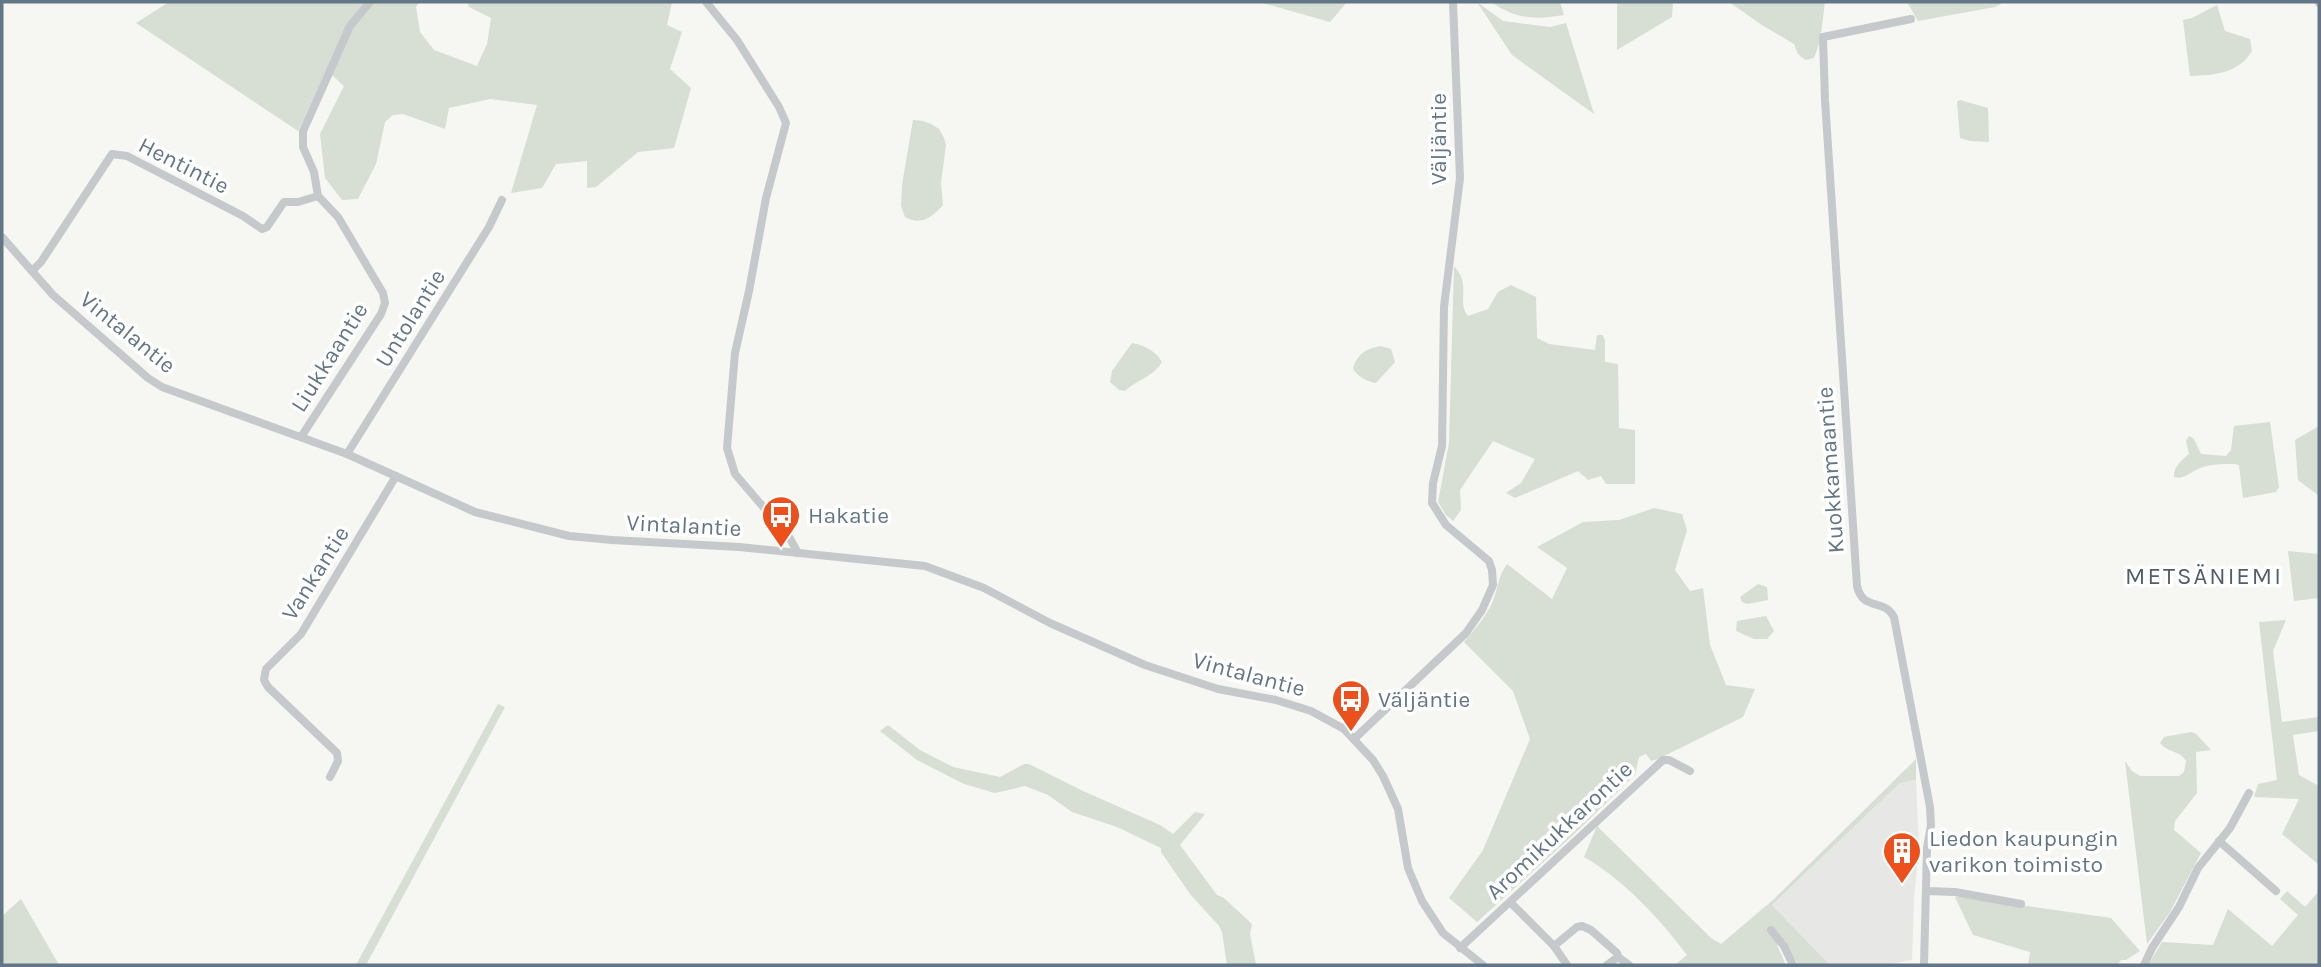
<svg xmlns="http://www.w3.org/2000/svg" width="2321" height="967" viewBox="0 0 2321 967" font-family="Karla,sans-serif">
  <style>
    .built { fill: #e7e8e6 }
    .green { fill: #d7ded3 }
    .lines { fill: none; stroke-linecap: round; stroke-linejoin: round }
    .minor { stroke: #c5c9cc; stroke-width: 8 }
    .labels { text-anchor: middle; stroke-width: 7; stroke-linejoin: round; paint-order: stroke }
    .street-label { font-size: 23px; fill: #637685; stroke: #fff }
    .poi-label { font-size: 23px; fill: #637685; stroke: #fff; text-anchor: start }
    .neighbourhood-label { font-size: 24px; letter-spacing: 2px; fill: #525f6a; stroke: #fff }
  </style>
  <rect width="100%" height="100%" fill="#f6f6f2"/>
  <polygon class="built" points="1916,780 1919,849 1914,898 1912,960 1884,965 1830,965 1772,905 1900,783"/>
  <g class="green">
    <polygon points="169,2 419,2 416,7 420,32 434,50 477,66 487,44 491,18 469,7 467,2 672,2 667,25 682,32 670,69 691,88 674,148 638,152 596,187 587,188 587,161 556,164 542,188 511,193 537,105 490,99 449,108 445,129 403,114 393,115 385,122 376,164 358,199 342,200 325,178 320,134 344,86 326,70 298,131 136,23"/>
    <polygon points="1259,2 1347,2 1330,22"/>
    <polygon points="1477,2 1503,21 1550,27 1566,23 1594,114 1512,55"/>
    <path d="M 1491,2 L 1560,2 L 1564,15 C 1534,20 1516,19 1491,2 Z"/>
    <polygon points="1617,2 1673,2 1672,17 1617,50"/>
    <path d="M 1729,2 L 1825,2 L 1820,41 L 1814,58 L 1806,60 C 1797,55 1797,52 1794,44 L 1762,25 Z"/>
    <polygon points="1907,2 2004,2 1995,7 1918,21"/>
    <path d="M 2217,5 L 2225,31 L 2250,39 L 2252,51 C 2238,74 2214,75 2190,76 L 2183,20 L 2192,18 Z"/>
    <polygon points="1960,100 1988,108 1989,142 1970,141 1960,138 1957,102"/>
    <path d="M 913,120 L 923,121 L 931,124 L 939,129 L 944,138 L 946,145 L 941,183 L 943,205 C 932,217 922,226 905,217 L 901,206 L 902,185 Z"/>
    <path d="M 1454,266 C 1472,285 1456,302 1468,316 L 1488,309 L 1498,292 L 1511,285 L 1536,297 L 1537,338 L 1549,344 L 1595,350 L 1597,335 L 1603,335 L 1605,341 L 1605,362 L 1618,364 L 1619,428 L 1635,430 L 1635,484 L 1606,484 L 1601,476 L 1588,480 L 1578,471 L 1515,498 L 1506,493 L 1521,483 L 1535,459 L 1493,441 L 1460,490 L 1461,510 L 1453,521 L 1446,515 L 1438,502 L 1449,443 Z"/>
    <path d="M 1132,343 C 1144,345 1156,351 1162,362 C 1153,377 1138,379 1125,391 L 1119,390 L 1110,382 L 1112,371 Z"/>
    <path d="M 1381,346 L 1391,349 L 1395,362 L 1376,383 C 1368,382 1356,376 1353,368 C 1357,354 1367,348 1381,346 Z"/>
    <path d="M 2270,422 L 2279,487 L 2276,492 L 2243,498 L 2239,465 L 2234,464 C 2223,464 2210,464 2200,468 C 2190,472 2184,480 2174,477 C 2173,467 2182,460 2189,454 L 2186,441 L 2189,436 L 2194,439 L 2201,454 L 2226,456 L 2231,450 L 2234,426 Z"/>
    <polygon points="2319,426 2319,496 2298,480 2295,440"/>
    <path d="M 1654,508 L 1682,514 L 1687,530 L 1675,570 L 1690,591 L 1703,588 L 1710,645 L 1726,685 L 1755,689 L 1743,717 L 1658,759 L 1651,761 L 1646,754 L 1639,757 L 1635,775 L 1572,836 L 1477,922 L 1449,898 L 1483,850 L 1530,739 L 1513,691 L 1464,642 C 1475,629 1486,617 1493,601 C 1498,588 1498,576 1507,564 L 1552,599 L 1567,568 L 1537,547 L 1583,522 L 1619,520 Z"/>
    <polygon points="2288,551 2319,554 2319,598 2294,601"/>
    <polygon points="1758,584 1767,587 1768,600 1747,604 1742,602 1740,597"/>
    <polygon points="1766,616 1774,631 1767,639 1754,639 1736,631 1737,621"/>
    <polygon points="2286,620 2273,651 2282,722 2318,717 2319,731 2293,735 2299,775 2319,786 2319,865 2282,834 2299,799 2254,797 2258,784 2277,780 2259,622"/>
    <polygon points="498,704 505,707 366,965 356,965"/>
    <polygon points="888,725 920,750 953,767 1000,777 1024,764 1029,764 1083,791 1160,825 1173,834 1195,812 1205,814 1180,845 1217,895 1224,898 1252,924 1250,934 1256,965 1227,965 1222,932 1219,926 1190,894 1161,852 1161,848 1117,827 1072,812 1048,795 1025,786 995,793 964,784 917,760 880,731"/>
    <path d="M 2191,732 L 2196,734 L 2211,750 L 2196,752 L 2197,793 L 2175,821 L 2174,830 L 2201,853 L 2170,912 L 2147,944 L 2125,761 L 2132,771 L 2140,776 L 2179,776 L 2184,772 L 2186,761 C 2181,751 2167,752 2160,743 L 2164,737 Z"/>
    <path d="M 1916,759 L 1916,780 L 1900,783 L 1772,905 L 1830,965 L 1798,965 L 1785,940 L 1777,945 L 1786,965 L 1675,965 L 1687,955 C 1660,919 1623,879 1584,857 L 1597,826 L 1711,938 L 1721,944 L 1773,900 Z"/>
    <polygon points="2287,891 2305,907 2319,891 2319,965 2148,965 2162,942 2213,945 2228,909 2272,946 2298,915 2280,899"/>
    <polygon points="1955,897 1964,897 2111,918 2140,951 2126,960 2121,960 2117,965 2028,965 2030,952 1973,935"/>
    <polygon points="21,899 59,965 2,965 2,916"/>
  </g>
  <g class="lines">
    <g class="minor">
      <polyline points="706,2 737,40 779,107 786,123 766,198 749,291 735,353 727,448 735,474 789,537 798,553"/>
      <polyline points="2319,2 2319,3"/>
      <path d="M 1911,19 L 1823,37 L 1825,100 L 1857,586 C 1863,612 1883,597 1894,617 L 1930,807 L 1931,825 L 1927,848 L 1924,965"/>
      <polyline points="2,237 53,295 148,378 162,387 347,454 475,512 569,536 612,540 739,547 925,566 984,588 1050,623 1145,665 1218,689 1276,700 1311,711 1344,729 1373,760 1383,776 1398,809 1408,868 1422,901 1443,933 1483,965"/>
      <polyline points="32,271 41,262 112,154 127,156 243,216 262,229 267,227 284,202 298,202 318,196"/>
      <polyline points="301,437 381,314 385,303 383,293 338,217 318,196 314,172 303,147 303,131 350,26 370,2"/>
      <polyline points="347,454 489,227 502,200"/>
      <polyline points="1354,739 1466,633 1482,610 1493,585 1492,570 1489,561 1446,525 1432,503 1433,483 1442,446 1444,307 1460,178 1453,2"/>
      <polyline points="330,777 338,761 337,753 268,687 264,680 266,669 301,634 396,476"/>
      <polyline points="2219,841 2276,891"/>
      <polyline points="1926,891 1955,892 2021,904"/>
      <polyline points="1510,902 1554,946 1567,965"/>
      <polyline points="1771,930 1784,946 1793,965"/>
      <polyline points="1554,946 1577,927 1582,926 1591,930 1617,953 1618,957 1607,965"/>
      <polyline points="1460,948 1663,760 1669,760 1690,771"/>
      <polyline points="1618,957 1629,965"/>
      <polyline points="2144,965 2152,948 2179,907 2198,868 2230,828 2249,793"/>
    </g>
  </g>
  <defs>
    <symbol id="bus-pin" viewBox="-11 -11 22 30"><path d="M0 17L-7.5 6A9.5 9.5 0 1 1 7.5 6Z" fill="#ec501d" stroke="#fff"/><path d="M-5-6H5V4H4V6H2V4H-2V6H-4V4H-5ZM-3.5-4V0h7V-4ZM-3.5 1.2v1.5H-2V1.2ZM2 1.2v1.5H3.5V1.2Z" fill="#fff"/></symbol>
    <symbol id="building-pin" viewBox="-11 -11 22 30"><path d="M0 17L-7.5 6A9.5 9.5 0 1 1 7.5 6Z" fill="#ec501d" stroke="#fff"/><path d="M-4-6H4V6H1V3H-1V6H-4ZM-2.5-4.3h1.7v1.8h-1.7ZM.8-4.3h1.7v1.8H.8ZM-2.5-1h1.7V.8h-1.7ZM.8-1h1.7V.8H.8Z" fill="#fff"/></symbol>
  </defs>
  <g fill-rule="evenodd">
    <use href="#bus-pin" x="759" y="493" width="44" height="60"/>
    <use href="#bus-pin" x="1329" y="677" width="44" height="60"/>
    <use href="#building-pin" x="1880" y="829" width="44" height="60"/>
  </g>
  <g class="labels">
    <g class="street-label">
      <text transform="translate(1438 139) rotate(-90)" y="8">Väljäntie</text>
      <text transform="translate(184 165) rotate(27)" y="8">Hentintie</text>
      <text transform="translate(410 318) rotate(-58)" y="8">Untolantie</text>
      <text transform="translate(128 332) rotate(39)" y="8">Vintalantie</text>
      <text transform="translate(329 357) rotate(-58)" y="8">Liukkaantie</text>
      <text transform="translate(1830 470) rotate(-94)" y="8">Kuokkamaantie</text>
      <text transform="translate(684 525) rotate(3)" y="8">Vintalantie</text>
      <text transform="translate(315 573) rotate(-58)" y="8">Vankantie</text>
      <text transform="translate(1249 674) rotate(15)" y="8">Vintalantie</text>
      <text transform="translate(1559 830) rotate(-43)" y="8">Aromikukkarontie</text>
    </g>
    <g class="poi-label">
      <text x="808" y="523">Hakatie</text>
      <text x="1378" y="707">Väljäntie</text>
      <text x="1929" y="846">Liedon kaupungin<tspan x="1929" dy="26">varikon toimisto</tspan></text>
    </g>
    <g class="neighbourhood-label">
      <text x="2204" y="584">METSÄNIEMI</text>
    </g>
  </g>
  <rect width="2321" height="967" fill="none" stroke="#637685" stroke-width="7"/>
</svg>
